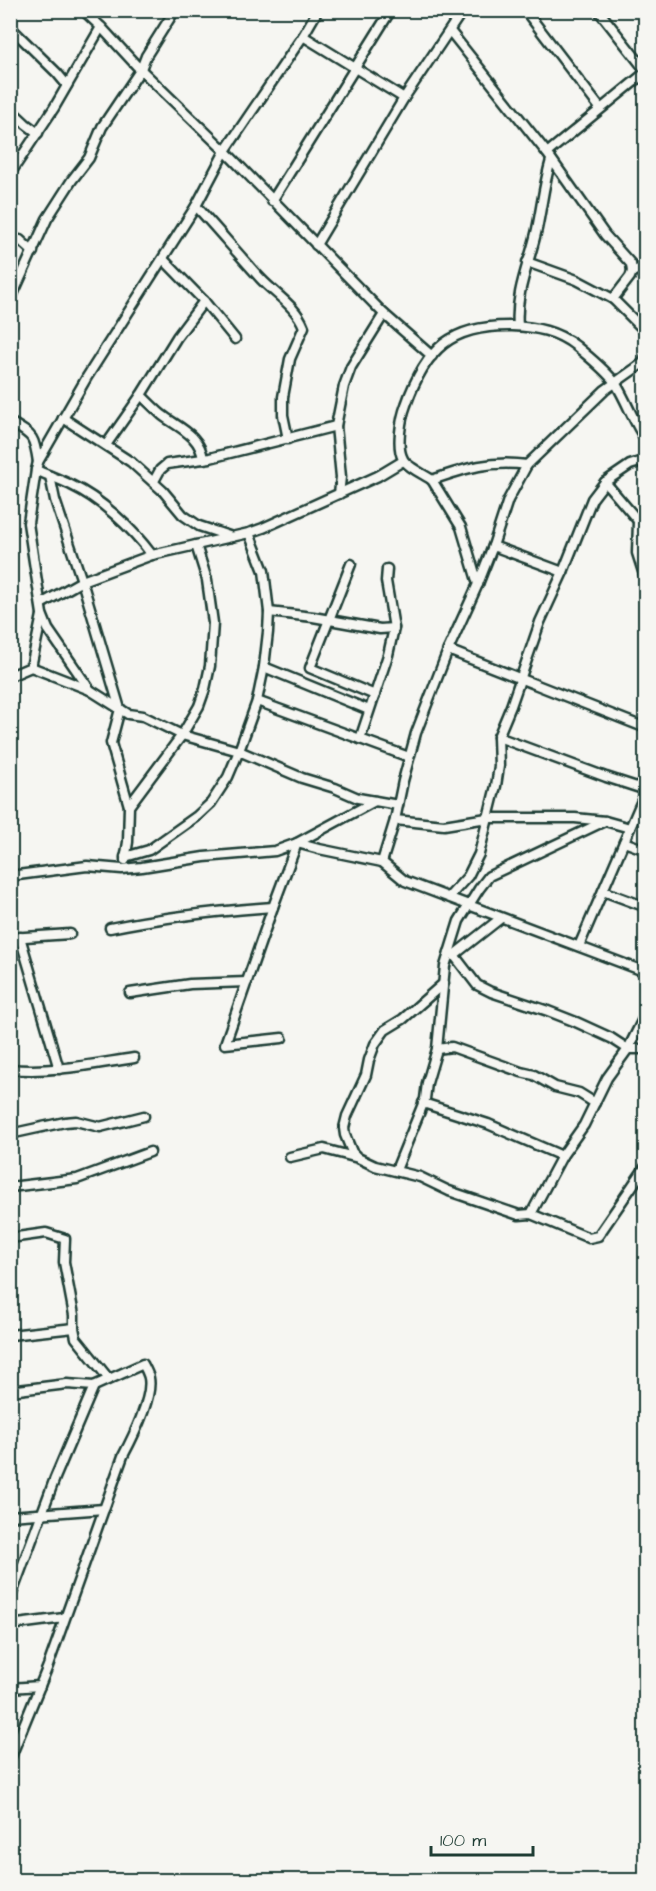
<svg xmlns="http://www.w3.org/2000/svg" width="656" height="1891" viewBox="0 0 656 1891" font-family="'Architects Daughter',sans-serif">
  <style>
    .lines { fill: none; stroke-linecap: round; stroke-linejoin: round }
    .minor-casing { stroke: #1f3d34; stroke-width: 13 }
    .minor { stroke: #f6f6f2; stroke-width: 8 }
  </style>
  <rect width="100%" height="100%" fill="#f6f6f2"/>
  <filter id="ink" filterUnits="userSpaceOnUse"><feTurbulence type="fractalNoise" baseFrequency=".0167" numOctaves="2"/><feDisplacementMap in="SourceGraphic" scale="12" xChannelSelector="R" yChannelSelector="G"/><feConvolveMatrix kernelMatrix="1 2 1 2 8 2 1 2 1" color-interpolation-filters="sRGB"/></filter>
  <g filter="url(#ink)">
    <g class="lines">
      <defs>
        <g id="minor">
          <polyline points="83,10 101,27 136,65 225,151 384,314 432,356"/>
          <polyline points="525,10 600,108"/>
          <polyline points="598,10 646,71"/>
          <polyline points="10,27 57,73 67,85"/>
          <polyline points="450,31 547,153 605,235 631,264 632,272 630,277 613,299"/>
          <polyline points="303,36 404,98"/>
          <polyline points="10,109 26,124 38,133"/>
          <polyline points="547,153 646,72"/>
          <polyline points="10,174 54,108 101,27"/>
          <polyline points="272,201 391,10"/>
          <path d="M 196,206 C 218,230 239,255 261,279 C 275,294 296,306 304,327 L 290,359 L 283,397 L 283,415 L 288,439"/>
          <polyline points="10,238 20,240 33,252"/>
          <polyline points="316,245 404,98 463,10"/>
          <polyline points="163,259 204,301 235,339"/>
          <polyline points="527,262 577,280 613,299 646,332"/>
          <polyline points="632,272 646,266"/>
          <polyline points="10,301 47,219 72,180 89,158 102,127 141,69 146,56 175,10"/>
          <path d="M 518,326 C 515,291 530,262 537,229 C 542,205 544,184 551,160"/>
          <path d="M 141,395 C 148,402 155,409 162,415 C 179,428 200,435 203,459"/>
          <polyline points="63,418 131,462 163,491 183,515 199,526 232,537"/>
          <path d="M 10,422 C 33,436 34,435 38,462"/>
          <polyline points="106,445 141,395 177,337 204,301"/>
          <path d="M 527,465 C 491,460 466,468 432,480 C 425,475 406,466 403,459 C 396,447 401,418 406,405 C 426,348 451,325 512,326 C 536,327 557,331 576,346 C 589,357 606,370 616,384 C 627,402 634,423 646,440"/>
          <path d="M 36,470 C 47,475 59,479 71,485 C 101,499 132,528 152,555 L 249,533 L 263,528 L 378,476 L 403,461"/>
          <polyline points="50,476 55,500 82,581 120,709 111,743 129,806"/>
          <polyline points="432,480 461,527 478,584"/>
          <polyline points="154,481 160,470 167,464 210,458 336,426"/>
          <polyline points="605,482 646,530"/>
          <polyline points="339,494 341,477 336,426 344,386 351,367 384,314"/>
          <polyline points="638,521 637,553 646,581"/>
          <polyline points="493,546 563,572"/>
          <polyline points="351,564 310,668 375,695"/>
          <polyline points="41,604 82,581 152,555"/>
          <polyline points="269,612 313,617 380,629 394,628"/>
          <polyline points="448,650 646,728"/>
          <polyline points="31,667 42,615"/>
          <polyline points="264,667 369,710"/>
          <polyline points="10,676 31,667 90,690 128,714 143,716 182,735 239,751 302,778 335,788 358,798 398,805"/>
          <polyline points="90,690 48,629 42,614 28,523 36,470 38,462 87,377 196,206 225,151 303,36 318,10"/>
          <polyline points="257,701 409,757"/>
          <polyline points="498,737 606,777 646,790"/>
          <polyline points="360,739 388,655 394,628 386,581 387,569"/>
          <polyline points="395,820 444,825 487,818 575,818 605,821 630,828"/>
          <polyline points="624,842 646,850"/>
          <polyline points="125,857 149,850 197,816 211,803 228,777 239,751 257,701 264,667 268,632 269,612 264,571 249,533"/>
          <polyline points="125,860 128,842 129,806 182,735 199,706 205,689 210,666 213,623 207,580 196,545"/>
          <polyline points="382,862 395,820 403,781 416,733 448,650 478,584 493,546 508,500 527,465 605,390 643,363 646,356"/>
          <polyline points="10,876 87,866 122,869 142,867 204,857 275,851 297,843 319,849 382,862 405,881 646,972"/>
          <polyline points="603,891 646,907"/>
          <polyline points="449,897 468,876 479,854 496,786 499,766 498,737 511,706 540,622 563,572 592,499 605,482 630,465 646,460"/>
          <path d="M 110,928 C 163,917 218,911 273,907"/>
          <polyline points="20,937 59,1069"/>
          <polyline points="10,938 70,934"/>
          <polyline points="579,946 646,791"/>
          <polyline points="449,952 454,955 477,985 491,992 548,1011 576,1022 611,1038 628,1049 646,1049"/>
          <polyline points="454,955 501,918"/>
          <polyline points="130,993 190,984 247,982"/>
          <polyline points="282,1038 225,1044 273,907 297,843 375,801"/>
          <polyline points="437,1049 452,1047 521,1072 534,1075 555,1087 579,1093 595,1103"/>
          <path d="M 10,1069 C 52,1073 93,1064 134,1058"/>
          <polyline points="423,1103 488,1124 562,1156"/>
          <polyline points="10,1134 65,1122 76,1121 100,1127 144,1116"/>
          <polyline points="290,1157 324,1149 358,1158 375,1166 420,1177 449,1191 519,1215 531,1214 562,1156 584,1125 607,1078 628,1049 646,1013"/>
          <polyline points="357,1157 352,1152 345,1135 344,1128 347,1116 366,1075 369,1060 375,1044 385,1030 403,1019 444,983"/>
          <polyline points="396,1170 425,1099 427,1083 437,1049 445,966 459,921 479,889 489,876 605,821"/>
          <polyline points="10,1187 77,1179 150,1152"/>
          <polyline points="531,1214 589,1238 598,1236 646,1166"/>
          <polyline points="10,1238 46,1233 65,1239 64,1262 74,1315 74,1328 76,1338 109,1379"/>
          <polyline points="10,1335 74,1328"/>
          <path d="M 10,1391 L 67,1384 L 94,1386 L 143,1364 C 145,1368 148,1373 149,1378 C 153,1397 132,1439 123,1456 L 48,1666 L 10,1759"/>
          <polyline points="10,1516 104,1509"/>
          <polyline points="10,1599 55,1478 94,1386"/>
          <polyline points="10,1625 64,1618"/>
          <polyline points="10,1688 40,1686"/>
        </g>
      </defs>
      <use href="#minor" class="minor-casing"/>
      <use href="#minor" class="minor"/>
    </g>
  </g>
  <rect width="656" height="1891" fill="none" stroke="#f6f6f2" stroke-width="36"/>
  <rect x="18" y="18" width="620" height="1855" fill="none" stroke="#1f3d34" stroke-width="2" filter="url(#ink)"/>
  <path d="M431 1846v9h102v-9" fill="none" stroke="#1f3d34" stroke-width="3"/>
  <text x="440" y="1846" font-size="18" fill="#1f3d34" stroke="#f6f6f2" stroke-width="4.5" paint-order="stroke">100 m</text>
</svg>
